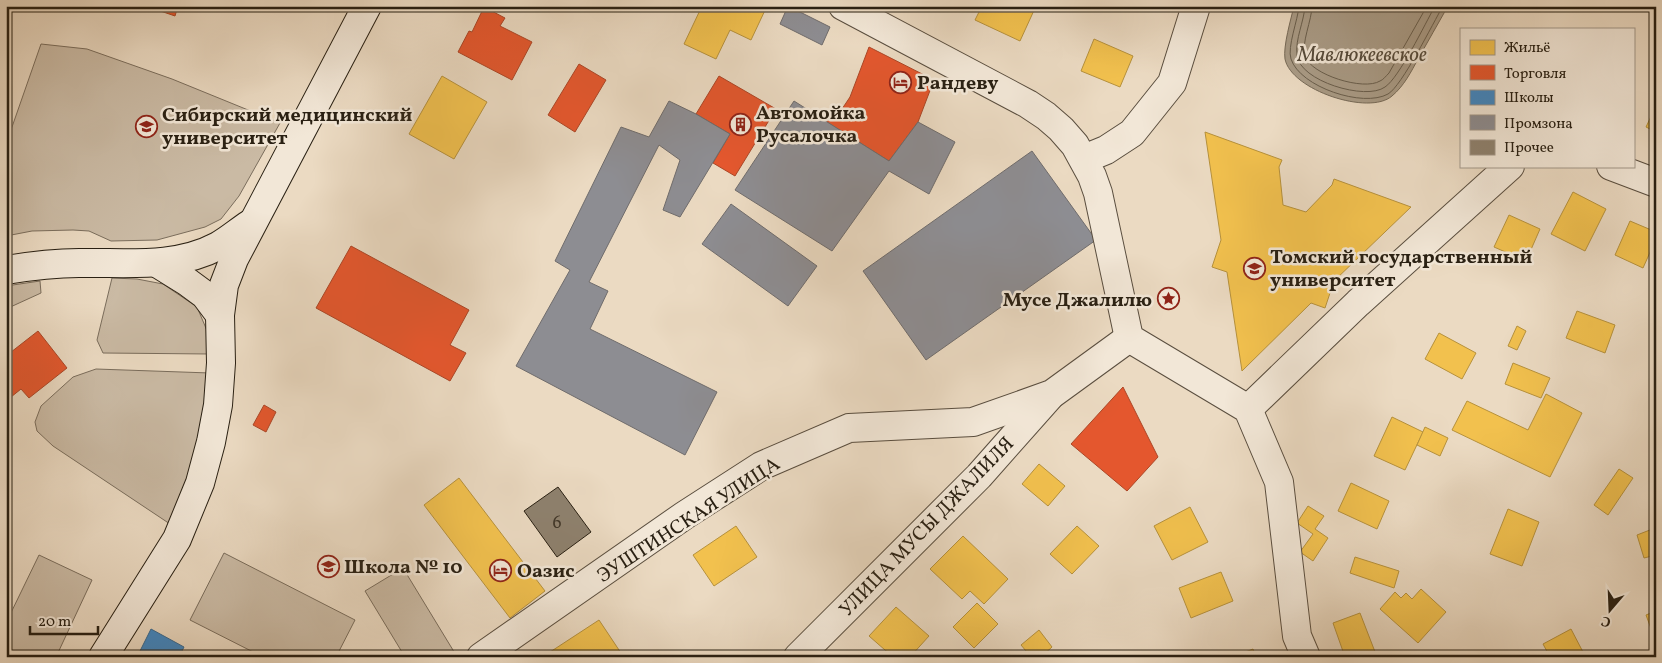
<svg xmlns="http://www.w3.org/2000/svg" width="1662" height="663" viewBox="0 0 1662 663" font-family="Vollkorn,serif">
  <style>
    .green { fill: #cabaa4; stroke: #7a6d5c }
    .water { fill: #a99b86; stroke: #766a58 }
    .homes { fill: #f2c14e; stroke: #b6913c }
    .shops { fill: #e4572e; stroke: #ac4626 }
    .schools { fill: #3f88c5; stroke: #386990 }
    .industry { fill: #8d8d92; stroke: #6f6c6c }
    .lines { fill: none; stroke-linecap: round; stroke-linejoin: round }
    .shore { stroke: #695e4c; stroke-width: 1 }
    .building { fill: #8e816e; stroke: #292013 }
    .minor-casing { stroke: #5a4e3f; stroke-width: 30 }
    .secondary-casing { stroke: #292013; stroke-width: 30 }
    .minor { stroke: #f2e7d7; stroke-width: 28 }
    .secondary { stroke: #f2e7d7; stroke-width: 28 }
    .labels { text-anchor: middle; stroke-width: 5; stroke-linejoin: round; paint-order: stroke }
    .number-label { font-size: 18px; fill: #42382a }
    .poi-label { font-size: 20px; font-weight: bold; fill: #292013; stroke: #f2e7d7; text-anchor: start }
    .street-label { font-size: 20px; fill: #292013; stroke: #f2e7d7 }
    .water-label { font-size: 21px; font-style: italic; fill: #564b3b; stroke: #f2e7d7 }
  </style>
  <rect width="100%" height="100%" fill="#ebdac2"/>
  <filter id="stains"><feTurbulence type="fractalNoise" baseFrequency=".004" numOctaves="4"/><feColorMatrix values="0 0 0 0 .2 0 0 0 0 .09 0 0 0 0 .02 0 0 0 .5 -.17"/></filter>
  <radialGradient id="worn" r=".72"><stop offset=".6" stop-color="#630" stop-opacity="0"/><stop offset="1" stop-color="#630" stop-opacity=".3"/></radialGradient>
  <g class="green">
    <polygon points="41,44 87,49 172,79 280,123 239,196 221,219 205,227 157,240 111,241 89,231 73,230 32,231 6,236 6,136 12,127"/>
    <polygon points="112,278 137,279 163,284 197,307 208,333 210,354 103,353 97,340"/>
    <polygon points="40,281 41,293 6,309 6,286"/>
    <polygon points="96,369 210,373 197,450 170,524 53,446 37,431 35,422 41,406 73,377"/>
    <polygon points="224,553 355,620 336,657 263,657 190,620"/>
    <polygon points="39,555 92,580 56,657 14,657 6,653 6,623"/>
    <polygon points="403,568 456,655 453,657 405,657 365,591"/>
  </g>
  <path class="water" d="M 1294,6 L 1448,6 C 1438,24 1428,41 1418,59 C 1411,72 1404,86 1392,96 C 1369,116 1291,90 1285,59 C 1283,46 1291,19 1294,6 Z"/>
  <g class="homes">
    <polygon points="702,6 767,6 751,40 730,30 716,59 684,44"/>
    <polygon points="982,6 1036,6 1020,41 975,20"/>
    <polygon points="1094,39 1133,56 1120,87 1081,71"/>
    <polygon points="442,76 487,102 454,159 409,134"/>
    <polygon points="1656,106 1656,132 1646,127"/>
    <polygon points="1205,132 1282,160 1279,167 1283,205 1306,212 1332,185 1334,179 1411,207 1334,281 1325,308 1311,303 1242,371 1227,272 1212,267 1221,240"/>
    <polygon points="1573,192 1606,209 1585,251 1551,234"/>
    <polygon points="1509,215 1540,229 1526,261 1494,247"/>
    <polygon points="1630,221 1656,232 1656,239 1643,268 1615,255"/>
    <polygon points="1577,311 1615,325 1605,353 1566,338"/>
    <polygon points="1517,326 1526,331 1517,350 1508,346"/>
    <polygon points="1439,333 1476,353 1462,379 1425,359"/>
    <polygon points="1513,363 1550,378 1541,398 1505,384"/>
    <polygon points="1546,394 1582,413 1550,477 1452,430 1467,401 1528,430"/>
    <polygon points="1392,417 1423,432 1405,470 1374,456"/>
    <polygon points="1425,427 1448,438 1440,456 1417,445"/>
    <polygon points="1039,464 1065,486 1048,506 1022,484"/>
    <polygon points="1619,469 1633,478 1608,515 1594,505"/>
    <polygon points="459,478 545,591 510,618 424,505"/>
    <polygon points="1351,483 1389,501 1377,529 1338,511"/>
    <polygon points="1308,506 1324,516 1315,529 1328,538 1313,561 1300,552 1313,534 1297,523"/>
    <polygon points="1190,507 1208,542 1172,560 1154,526"/>
    <polygon points="1508,509 1539,522 1522,566 1490,554"/>
    <polygon points="736,526 757,557 714,586 693,555"/>
    <polygon points="1077,526 1099,546 1072,574 1050,554"/>
    <polygon points="1655,528 1656,555 1644,558 1637,535"/>
    <polygon points="963,536 1008,579 984,604 970,591 962,599 930,569"/>
    <polygon points="1355,557 1399,571 1394,588 1350,573"/>
    <polygon points="1221,572 1233,601 1191,618 1179,588"/>
    <polygon points="1421,589 1446,612 1418,643 1380,609 1395,592 1401,598 1406,593 1412,599"/>
    <polygon points="977,603 998,624 974,648 953,627"/>
    <polygon points="896,607 929,636 910,657 893,657 869,636"/>
    <polygon points="1656,611 1656,642 1646,615"/>
    <polygon points="1360,613 1377,657 1345,657 1333,623"/>
    <polygon points="599,620 621,653 616,657 548,657 547,654"/>
    <polygon points="1571,629 1583,652 1574,657 1567,657 1565,654 1559,657 1550,657 1543,644"/>
    <polygon points="1039,630 1052,647 1041,657 1031,657 1021,645"/>
    <polygon points="1253,649 1256,657 1233,657"/>
  </g>
  <g class="shops">
    <polygon points="146,6 178,6 175,16"/>
    <polygon points="484,7 505,18 500,26 532,42 512,80 458,52 469,31 472,32"/>
    <polygon points="869,47 934,80 918,122 889,161 825,121 832,108 840,112 850,97"/>
    <polygon points="579,64 606,80 575,132 548,115"/>
    <polygon points="719,76 776,109 735,176 713,163 730,134 696,114"/>
    <polygon points="351,246 469,310 450,345 466,353 450,381 316,308"/>
    <polygon points="38,331 67,368 29,398 21,389 6,401 6,356"/>
    <polygon points="1123,387 1158,457 1127,491 1071,444"/>
    <polygon points="264,405 276,412 266,432 253,425"/>
  </g>
  <polygon class="schools" points="151,629 184,647 182,651 194,657 137,657"/>
  <g class="industry">
    <polygon points="788,6 830,27 822,45 780,24"/>
    <polygon points="669,101 696,114 730,134 680,217 663,210 680,160 659,145 589,282 608,291 590,329 717,392 685,455 516,366 570,270 555,261 621,127 649,137"/>
    <polygon points="794,101 889,161 918,122 955,142 929,194 889,171 832,251 735,190"/>
    <polygon points="1032,151 1096,240 926,360 863,271"/>
    <polygon points="731,204 817,266 788,306 702,244"/>
  </g>
  <g class="lines">
    <g class="shore">
      <path d="M 1299,6 C 1298,20 1287,47 1291,59 C 1300,87 1363,108 1388,94 C 1402,86 1433,23 1443,6"/>
      <path d="M 1305,6 C 1304,22 1295,39 1297,55 C 1299,81 1366,101 1385,87 C 1399,78 1425,24 1435,6"/>
      <path d="M 1312,6 C 1312,20 1301,43 1305,56 C 1311,75 1364,91 1380,81 C 1383,80 1386,76 1389,73 L 1427,6"/>
    </g>
  </g>
  <polygon class="building" points="558,487 591,532 557,557 524,511"/>
  <g class="lines">
    <defs>
      <g id="minor">
        <polyline points="843,6 1028,104 1046,116 1061,129 1075,145 1092,176 1098,193 1129,338 1248,409 1279,482 1297,636 1306,657"/>
        <polyline points="1084,159 1106,150 1132,133 1172,83 1196,6"/>
        <polyline points="1611,166 1656,183"/>
        <polyline points="1248,409 1358,303 1510,166"/>
        <polyline points="481,657 685,515 761,466 849,428 973,422 1052,394 1129,338"/>
        <polyline points="798,657 979,476 1049,397"/>
      </g>
      <g id="secondary">
        <polyline points="157,263 186,281 205,295 220,315"/>
        <path d="M 6,270 C 30,266 55,263 79,263 C 125,262 175,269 218,246 C 229,240 239,231 250,224"/>
        <polyline points="103,657 177,539 200,483 211,442 218,405 221,363 220,315 224,285 234,259 367,6"/>
      </g>
    </defs>
    <use href="#minor" class="minor-casing"/>
    <use href="#secondary" class="secondary-casing"/>
    <use href="#minor" class="minor"/>
    <use href="#secondary" class="secondary"/>
  </g>
  <defs>
    <symbol id="hotel-ring" viewBox="-11 -11 22 22"><circle r="9.5" fill="#f2e7d7" stroke="#8f2418" stroke-width="1.5"/><path d="M-6-4.5h1.5V1H6V5H4.5V3h-9V5H-6ZM-4 0a1.8 1.8 0 1 1 3.6 0ZM.5 0V-2.5h3Q6-2.5 6 0Z" fill="#8f2418"/></symbol>
    <symbol id="building-ring" viewBox="-11 -11 22 22"><circle r="9.5" fill="#f2e7d7" stroke="#8f2418" stroke-width="1.5"/><path d="M-4-6H4V6H1V3H-1V6H-4ZM-2.5-4.3h1.7v1.8h-1.7ZM.8-4.3h1.7v1.8H.8ZM-2.5-1h1.7V.8h-1.7ZM.8-1h1.7V.8H.8Z" fill="#8f2418"/></symbol>
    <symbol id="university-ring" viewBox="-11 -11 22 22"><circle r="9.5" fill="#f2e7d7" stroke="#8f2418" stroke-width="1.5"/><path d="M0-5L7-2L0 1L-7-2ZM-4 1L0 2.5L4 1V4Q0 6-4 4Z" fill="#8f2418"/></symbol>
    <symbol id="sight-ring" viewBox="-11 -11 22 22"><circle r="9.5" fill="#f2e7d7" stroke="#8f2418" stroke-width="1.5"/><path d="M0-6L1.8-2.2L6-1.7L2.9 1.2L3.7 5.4L0 3.3L-3.7 5.4L-2.9 1.2L-6-1.7L-1.8-2.2Z" fill="#8f2418"/></symbol>
    <symbol id="school-ring" viewBox="-11 -11 22 22"><circle r="9.5" fill="#f2e7d7" stroke="#8f2418" stroke-width="1.5"/><path d="M0-5L7-2L0 1L-7-2ZM-4 1L0 2.5L4 1V4Q0 6-4 4Z" fill="#8f2418"/></symbol>
  </defs>
  <g fill-rule="evenodd">
    <use href="#hotel-ring" x="888" y="70" width="25" height="25"/>
    <use href="#building-ring" x="728" y="112" width="25" height="25"/>
    <use href="#university-ring" x="134" y="114" width="25" height="25"/>
    <use href="#university-ring" x="1242" y="256" width="25" height="25"/>
    <use href="#sight-ring" x="1156" y="286" width="25" height="25"/>
    <use href="#school-ring" x="316" y="554" width="25" height="25"/>
    <use href="#hotel-ring" x="488" y="558" width="25" height="25"/>
  </g>
  <g class="labels">
    <g class="number-label">
      <text x="557" y="528">6</text>
    </g>
    <g class="poi-label">
      <text x="917" y="89">Рандеву</text>
      <text x="756" y="119">Автомойка<tspan x="756" dy="23">Русалочка</tspan></text>
      <text x="162" y="121">Сибирский медицинский<tspan x="162" dy="23">университет</tspan></text>
      <text x="1270" y="263">Томский государственный<tspan x="1270" dy="23">университет</tspan></text>
      <text x="1152" y="306" text-anchor="end">Мусе Джалилю</text>
      <text x="344" y="573">Школа № 10</text>
      <text x="517" y="577">Оазис</text>
    </g>
    <g class="street-label">
      <text transform="translate(688 519) rotate(-33)" y="7">ЭУШТИНСКАЯ УЛИЦА</text>
      <text transform="translate(926 526) rotate(-46)" y="7">УЛИЦА МУСЫ ДЖАЛИЛЯ</text>
    </g>
    <g class="water-label">
      <text x="1362" y="61">Мавлюкеевское</text>
    </g>
  </g>
  <rect width="1662" height="663" fill="none" stroke="#ebdac2" stroke-width="25"/>
  <rect x="8" y="8" width="1647" height="648" fill="none" stroke="#292013" stroke-width="2.5"/>
  <rect x="12" y="12" width="1637" height="638" fill="none" stroke="#292013"/>
  <rect x="1460" y="28" width="175" height="140" fill="#f2e7d7" stroke="#a29789"/>
  <rect x="1470" y="40" width="25" height="15" fill="#f2c14e" stroke="#a29789"/>
  <text x="1504" y="52" font-size="15" fill="#292013">Жильё</text>
  <rect x="1470" y="65" width="25" height="15" fill="#e4572e" stroke="#a29789"/>
  <text x="1504" y="78" font-size="15" fill="#292013">Торговля</text>
  <rect x="1470" y="90" width="25" height="15" fill="#3f88c5" stroke="#a29789"/>
  <text x="1504" y="102" font-size="15" fill="#292013">Школы</text>
  <rect x="1470" y="115" width="25" height="15" fill="#8d8d92" stroke="#a29789"/>
  <text x="1504" y="128" font-size="15" fill="#292013">Промзона</text>
  <rect x="1470" y="140" width="25" height="15" fill="#8e816e" stroke="#a29789"/>
  <text x="1504" y="152" font-size="15" fill="#292013">Прочее</text>
  <g transform="translate(1610 610) rotate(199)" stroke="#f2e7d7" stroke-width="4" paint-order="stroke">
  <path d="M0-4L9 19L0 12L-9 19Z" fill="#292013"/>
  <text y="-8" font-size="14" font-weight="bold" text-anchor="middle" fill="#292013">С</text>
  </g>
  <path d="M30 626v8h68v-8" fill="none" stroke="#292013" stroke-width="2.5"/>
  <text x="38" y="626" font-size="15" fill="#292013" stroke="#f2e7d7" stroke-width="4" paint-order="stroke">20 m</text>
  <rect width="100%" height="100%" filter="url(#stains)"/>
  <rect width="100%" height="100%" fill="url(#worn)"/>
</svg>
